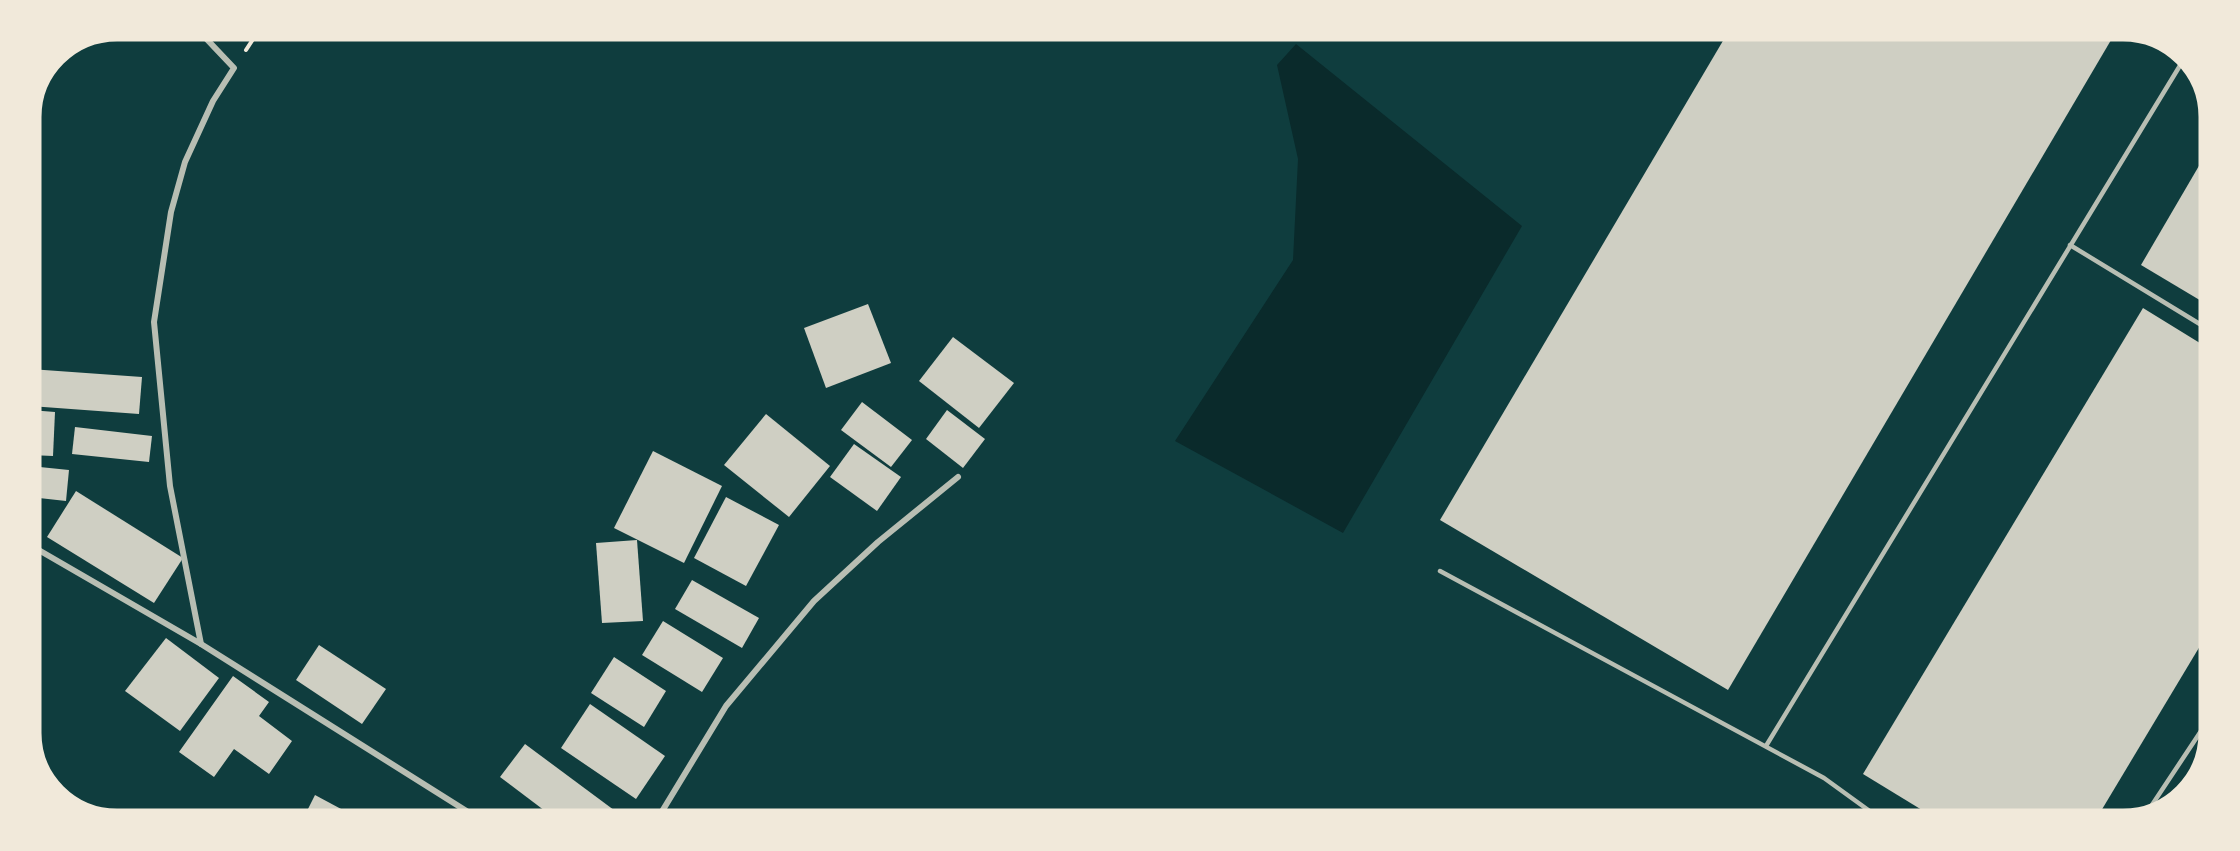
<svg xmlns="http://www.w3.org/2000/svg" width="2240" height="851" viewBox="0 0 2240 851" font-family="'Fira Sans',sans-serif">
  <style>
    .water { fill: #0a2a2b }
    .building { fill: #cfcfc3 }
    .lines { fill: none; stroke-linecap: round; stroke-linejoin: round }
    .path { stroke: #f1e9da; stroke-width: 4 }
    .service { stroke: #b8beb3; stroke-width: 4.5 }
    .minor { stroke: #b8beb3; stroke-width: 6 }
    .rim { fill: none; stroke: #f1e9da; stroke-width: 3 }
  </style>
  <rect width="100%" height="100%" fill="#0f3d3e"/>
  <polygon class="water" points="1296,44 1522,226 1343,533 1175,441 1293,260 1298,159 1277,65"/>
  <g class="building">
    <polygon points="1727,34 2114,35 1728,690 1440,520"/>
    <polygon points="2210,147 2208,305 2141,265"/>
    <polygon points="868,304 891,363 826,388 804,328"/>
    <polygon points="2143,308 2208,348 2206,636 2095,821 1940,821 1863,774"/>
    <polygon points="953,337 1014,383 979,428 919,381"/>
    <polygon points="30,369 142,377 139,414 30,406"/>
    <polygon points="862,402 912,440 891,467 841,430"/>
    <polygon points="30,410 55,412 53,456 30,455"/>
    <polygon points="947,410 985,439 963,468 926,439"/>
    <polygon points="766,414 830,466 789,517 724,465"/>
    <polygon points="75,427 152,436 149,462 72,454"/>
    <polygon points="854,444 901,477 877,511 830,477"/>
    <polygon points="653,451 722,486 684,563 614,528"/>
    <polygon points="30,466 69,470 66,501 30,497"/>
    <polygon points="76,491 183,558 154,603 47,537"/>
    <polygon points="726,497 779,525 746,586 694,558"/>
    <polygon points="637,540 643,621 602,623 596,543"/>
    <polygon points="692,580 759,618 742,648 675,609"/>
    <polygon points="663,621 723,658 702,692 642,655"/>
    <polygon points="166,638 219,678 180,731 125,691"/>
    <polygon points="319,645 386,689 362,724 296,680"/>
    <polygon points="614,657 666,691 644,727 591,693"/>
    <polygon points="233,676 269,702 259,716 292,741 269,774 234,749 214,777 179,752"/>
    <polygon points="590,704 665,756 636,799 561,748"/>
    <polygon points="525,744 622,816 621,817 553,817 500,777"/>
    <polygon points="315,795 356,817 304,817"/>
  </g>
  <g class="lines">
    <polyline class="path" points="246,50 259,30"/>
    <g class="service">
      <polyline points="2070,245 2208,329"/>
      <polyline points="1440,571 1824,778 1882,820"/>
      <polyline points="1766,746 2184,59"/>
      <polyline points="2146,814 2205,725"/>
    </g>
    <g class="minor">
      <polyline points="198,30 234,68 213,101 185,162 171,212 154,322 170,486 201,644"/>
      <polyline points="30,545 201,644 476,817"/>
      <polyline points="658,818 726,706 814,601 878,542 958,477"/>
    </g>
  </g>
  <path d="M0 0H2240V851H0ZM117 40H2123A77 77 0 0 1 2200 117V733A77 77 0 0 1 2123 810H117A77 77 0 0 1 40 733V117A77 77 0 0 1 117 40Z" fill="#f1e9da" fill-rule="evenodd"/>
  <path class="rim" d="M117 40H2123A77 77 0 0 1 2200 117V733A77 77 0 0 1 2123 810H117A77 77 0 0 1 40 733V117A77 77 0 0 1 117 40Z"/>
</svg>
